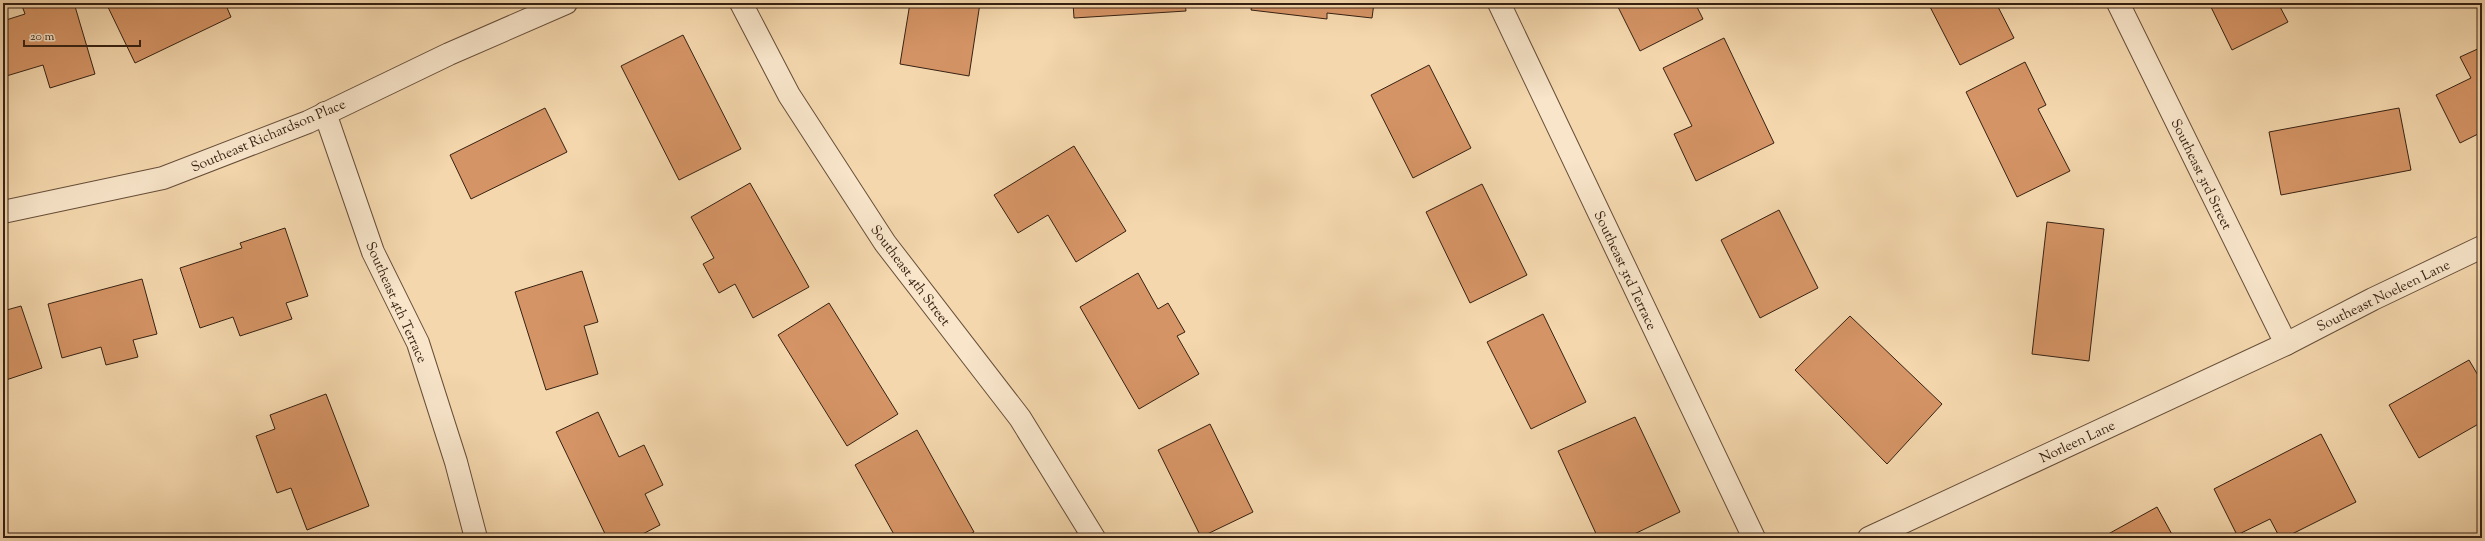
<svg xmlns="http://www.w3.org/2000/svg" width="2485" height="541" viewBox="0 0 2485 541" font-family="'Sorts Mill Goudy',serif">
  <style>
    .building { fill: #d59465; stroke: #362112 }
    .lines { fill: none; stroke-linecap: round; stroke-linejoin: round }
    .minor-casing { stroke: #664e39; stroke-width: 24 }
    .minor { stroke: #f8e5ca; stroke-width: 22 }
    .labels { text-anchor: middle; stroke-width: 3.5; stroke-linejoin: round; paint-order: stroke }
    .street-label { font-size: 14px; fill: #362112; stroke: #f8e5ca }
  </style>
  <rect width="100%" height="100%" fill="#f4d7ad"/>
  <filter id="stains"><feTurbulence type="fractalNoise" baseFrequency=".005" numOctaves="4"/><feColorMatrix values="0 0 0 0 .2 0 0 0 0 .09 0 0 0 0 .02 0 0 0 .5 -.17"/></filter>
  <radialGradient id="worn" r=".72"><stop offset=".6" stop-color="#630" stop-opacity="0"/><stop offset="1" stop-color="#630" stop-opacity=".3"/></radialGradient>
  <g class="building">
    <polygon points="21,3 74,3 95,74 50,88 43,65 3,77 3,21 25,14"/>
    <polygon points="106,3 225,3 231,17 135,63"/>
    <polygon points="910,3 980,3 969,76 900,64"/>
    <polygon points="1073,3 1185,3 1186,11 1074,18"/>
    <polygon points="1252,3 1374,3 1372,18 1327,13 1327,19 1251,10"/>
    <polygon points="1616,3 1695,3 1703,19 1640,51"/>
    <polygon points="1928,3 1996,3 2014,38 1960,65"/>
    <polygon points="2209,3 2278,3 2288,22 2232,50"/>
    <polygon points="683,35 741,149 679,180 621,66"/>
    <polygon points="1724,38 1774,143 1696,181 1674,134 1692,126 1663,68"/>
    <polygon points="2482,47 2482,132 2460,143 2436,95 2471,78 2460,57"/>
    <polygon points="2025,62 2046,105 2038,109 2070,171 2017,197 1966,92"/>
    <polygon points="1429,65 1471,148 1413,178 1371,95"/>
    <polygon points="545,108 567,152 471,199 450,155"/>
    <polygon points="2399,108 2411,170 2281,195 2269,132"/>
    <polygon points="1074,146 1126,231 1076,262 1048,215 1018,233 994,195"/>
    <polygon points="750,183 809,287 753,318 735,284 719,293 703,264 714,258 691,217"/>
    <polygon points="1482,184 1527,275 1470,303 1426,212"/>
    <polygon points="1779,210 1818,288 1760,318 1721,240"/>
    <polygon points="2047,222 2104,229 2089,361 2032,354"/>
    <polygon points="285,228 308,296 286,303 292,319 240,336 233,317 200,328 180,268 242,248 240,243"/>
    <polygon points="582,271 598,322 584,326 598,374 546,390 515,292"/>
    <polygon points="1138,273 1158,309 1168,303 1185,332 1177,336 1199,374 1139,409 1080,307"/>
    <polygon points="142,279 157,334 133,340 138,357 106,365 101,347 62,358 48,304"/>
    <polygon points="829,303 898,414 847,446 778,335"/>
    <polygon points="21,306 42,368 3,381 3,311"/>
    <polygon points="1543,314 1586,402 1531,429 1487,342"/>
    <polygon points="1850,316 1942,404 1887,464 1795,370"/>
    <polygon points="2469,360 2482,382 2482,422 2419,458 2389,405"/>
    <polygon points="326,394 369,506 307,530 291,488 277,493 256,436 275,429 270,415"/>
    <polygon points="598,412 619,457 644,445 663,485 645,494 660,525 635,538 607,538 556,432"/>
    <polygon points="1635,417 1680,512 1626,538 1598,538 1558,451"/>
    <polygon points="1210,424 1253,512 1201,537 1158,450"/>
    <polygon points="917,430 974,532 963,538 896,538 855,465"/>
    <polygon points="2321,434 2356,502 2284,538 2280,538 2270,519 2237,535 2214,489"/>
    <polygon points="2157,507 2174,538 2101,538"/>
  </g>
  <g class="lines">
    <defs>
      <g id="minor">
        <polyline points="741,3 789,95 885,243 1020,418 1094,538"/>
        <polyline points="1499,3 1754,538"/>
        <polyline points="2118,3 2286,344"/>
        <polyline points="325,113 373,252 418,343 456,462 476,538"/>
        <polyline points="3,212 163,178 308,122 449,54 566,3"/>
        <polyline points="1869,538 2286,344 2373,299 2482,247"/>
      </g>
    </defs>
    <use href="#minor" class="minor-casing"/>
    <use href="#minor" class="minor"/>
  </g>
  <g class="labels">
    <g class="street-label">
      <text transform="translate(268 135) rotate(-23)" y="5">Southeast Richardson Place</text>
      <text transform="translate(2202 174) rotate(64)" y="5">Southeast 3rd Street</text>
      <text transform="translate(1626 270) rotate(65)" y="5">Southeast 3rd Terrace</text>
      <text transform="translate(911 275) rotate(53)" y="5">Southeast 4th Street</text>
      <text transform="translate(2383 295) rotate(-26)" y="5">Southeast Noeleen Lane</text>
      <text transform="translate(397 302) rotate(66)" y="5">Southeast 4th Terrace</text>
      <text transform="translate(2077 441) rotate(-25)" y="5">Norleen Lane</text>
    </g>
  </g>
  <rect width="2485" height="541" fill="none" stroke="#f4d7ad" stroke-width="16"/>
  <rect x="4" y="4" width="2477" height="533" fill="none" stroke="#362112" stroke-width="2"/>
  <rect x="8" y="8" width="2469" height="525" fill="none" stroke="#362112"/>
  <path d="M24 40v6h116v-6" fill="none" stroke="#362112" stroke-width="2"/>
  <text x="30" y="40" font-size="12" fill="#362112" stroke="#f8e5ca" stroke-width="3" paint-order="stroke">20 m</text>
  <rect width="100%" height="100%" filter="url(#stains)"/>
  <rect width="100%" height="100%" fill="url(#worn)"/>
</svg>
